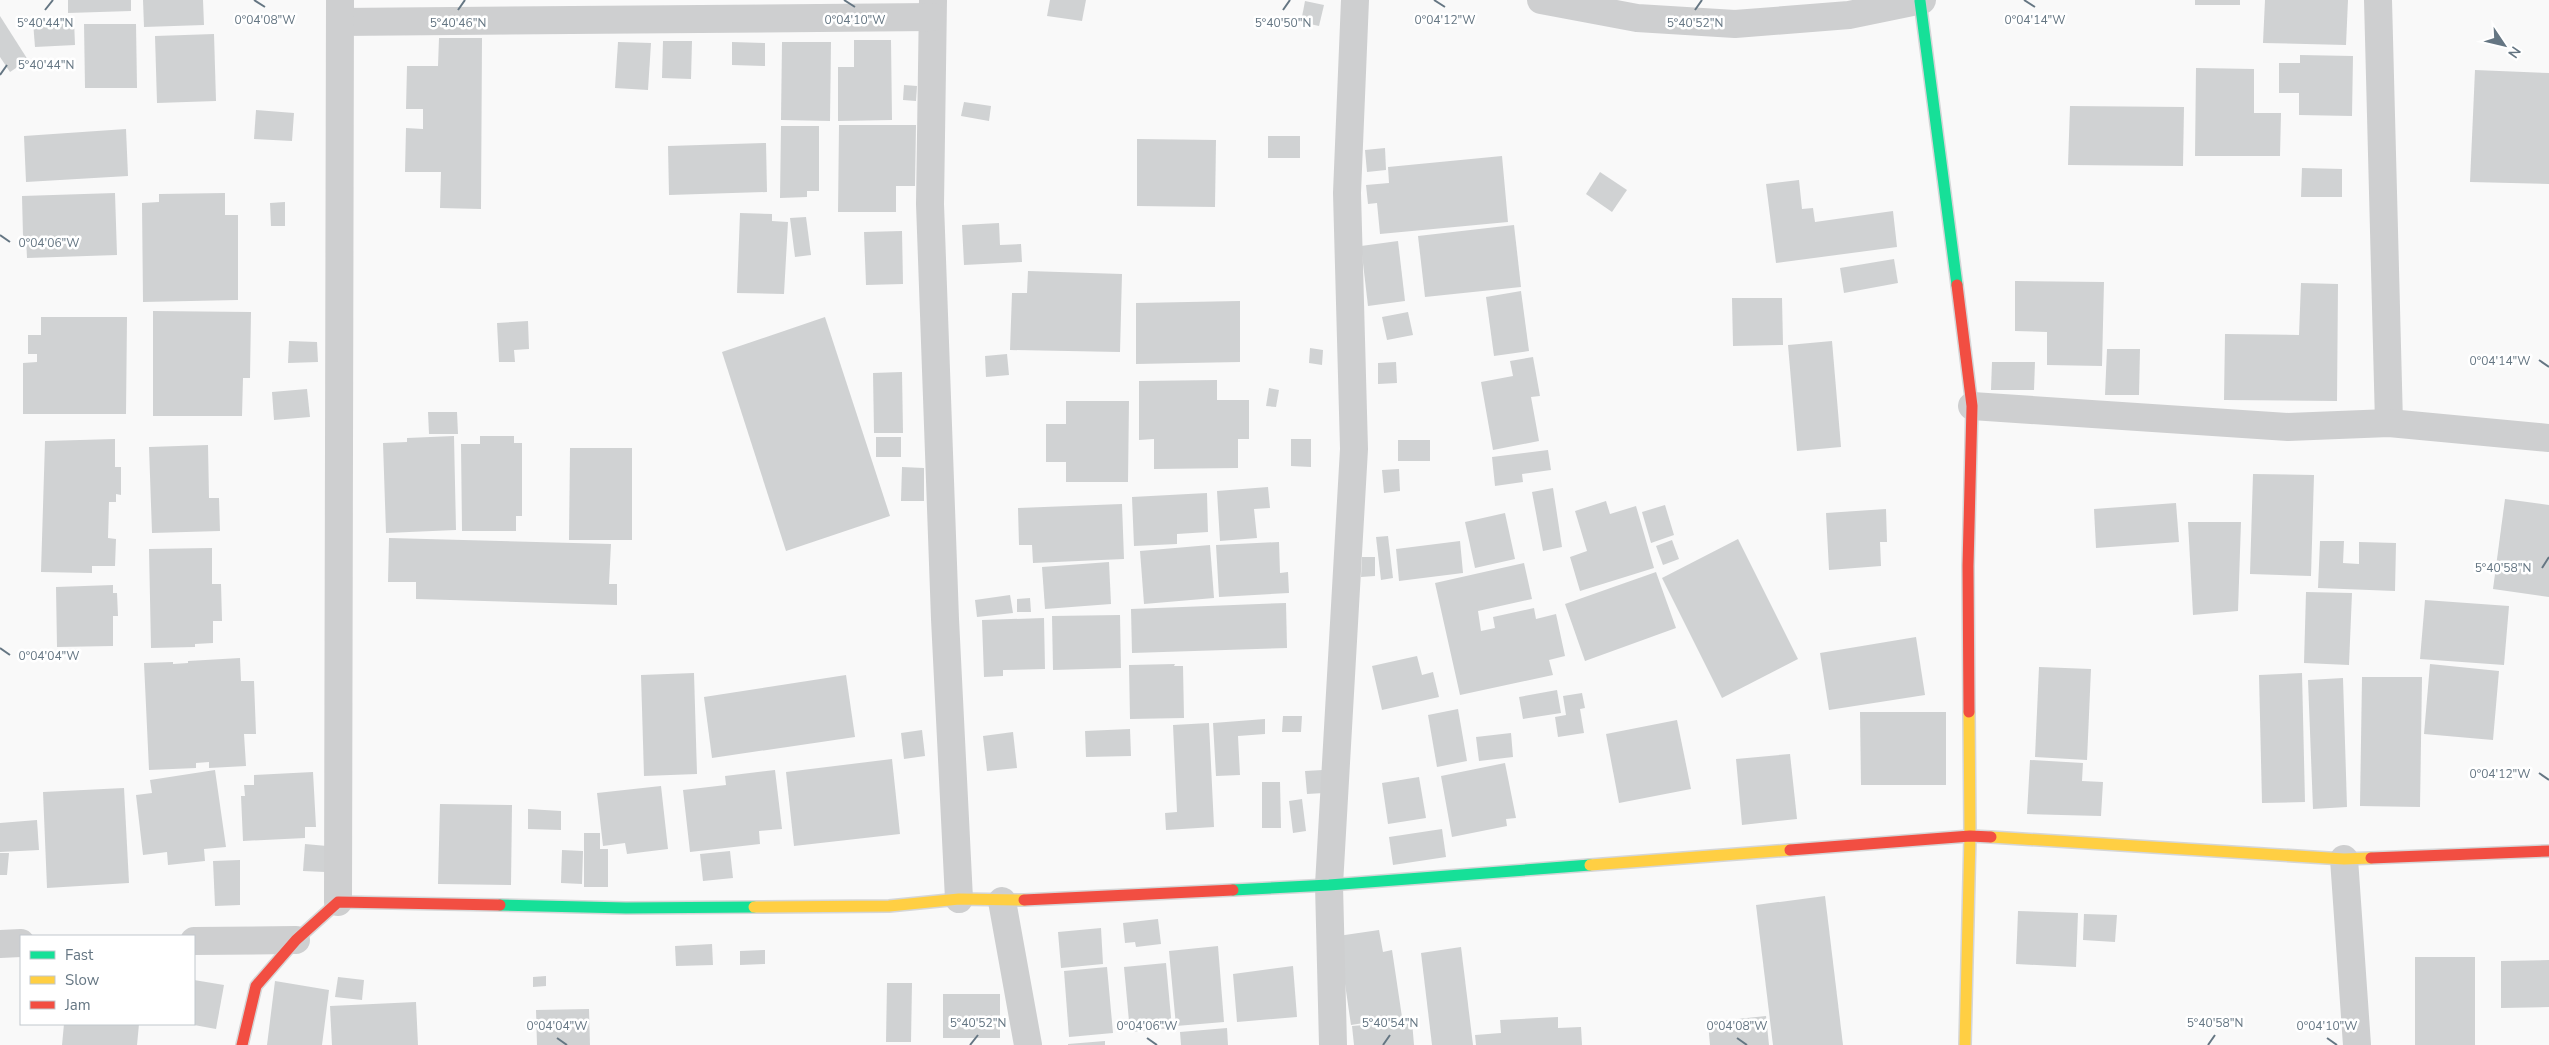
<svg xmlns="http://www.w3.org/2000/svg" width="2549" height="1045" viewBox="0 0 2549 1045" font-family="'Nunito Sans',sans-serif">
  <style>
    .building { fill: #d0d2d3 }
    .lines { fill: none; stroke-linecap: round; stroke-linejoin: round }
    .fast-casing { stroke: #d5d6d7; stroke-width: 14 }
    .slow-casing { stroke: #d5d6d7; stroke-width: 14 }
    .jam-casing { stroke: #d5d6d7; stroke-width: 14 }
    .street { stroke: #cecfd0; stroke-width: 28 }
    .fast { stroke: #16e098; stroke-width: 11 }
    .slow { stroke: #ffcf43; stroke-width: 11 }
    .jam { stroke: #f24e42; stroke-width: 11 }
    .ticks { fill: none; stroke: #657683; stroke-width: 2 }
    .ticks-label { font-size: 12px; text-anchor: middle; fill: #657683; stroke: #fff; stroke-width: 5; stroke-linejoin: round; paint-order: stroke }
  </style>
  <rect width="100%" height="100%" fill="#f9f9f9"/>
  <g class="building">
    <polygon points="68,0 131,0 131,11 68,13"/>
    <polygon points="143,0 203,0 204,25 144,27"/>
    <polygon points="1050,0 1086,0 1082,21 1047,16"/>
    <rect x="2195" y="0" width="45" height="5"/>
    <polygon points="2265,0 2348,0 2346,45 2263,43"/>
    <polygon points="1305,1 1324,5 1319,26 1301,22"/>
    <polygon points="0,16 28,60 10,72 0,57"/>
    <polygon points="74,20 75,45 35,47 33,22"/>
    <polygon points="84,24 136,24 137,88 85,88"/>
    <polygon points="214,34 216,101 157,103 155,36"/>
    <polygon points="439,38 482,38 481,209 440,208 441,172 405,172 406,128 423,129 423,109 406,109 407,66 438,66"/>
    <polygon points="854,40 891,40 892,120 838,121 838,67 854,67"/>
    <polygon points="663,41 692,41 691,79 662,78"/>
    <polygon points="618,42 651,43 648,90 615,88"/>
    <polygon points="732,42 765,43 765,66 732,65"/>
    <polygon points="782,42 831,42 830,121 781,120"/>
    <polygon points="2300,55 2353,56 2352,116 2299,115 2299,93 2279,93 2279,63 2300,63"/>
    <polygon points="2196,68 2254,69 2254,113 2281,113 2280,156 2195,156"/>
    <polygon points="2475,70 2549,73 2549,184 2470,182"/>
    <polygon points="904,85 917,86 916,101 903,100"/>
    <polygon points="964,102 991,106 989,121 961,116"/>
    <polygon points="2070,106 2184,107 2183,166 2068,165"/>
    <polygon points="256,110 294,113 292,141 254,139"/>
    <polygon points="839,125 916,125 915,186 896,186 896,212 838,212"/>
    <polygon points="781,126 819,126 819,191 807,191 807,197 780,198"/>
    <polygon points="126,129 128,176 26,182 24,136"/>
    <rect x="1268" y="136" width="32" height="22"/>
    <polygon points="1137,139 1216,140 1215,207 1137,206"/>
    <polygon points="766,143 767,192 669,195 668,146"/>
    <polygon points="1385,148 1386,170 1367,172 1365,150"/>
    <polygon points="1502,156 1508,222 1380,234 1377,203 1368,204 1366,185 1389,183 1388,167"/>
    <polygon points="2302,168 2342,169 2342,197 2301,197"/>
    <polygon points="1600,172 1627,190 1612,212 1586,194"/>
    <polygon points="1799,180 1802,209 1813,208 1815,222 1893,211 1897,247 1776,263 1766,184"/>
    <polygon points="115,193 117,255 27,258 26,237 23,236 22,196"/>
    <polygon points="225,193 225,215 238,215 238,300 143,302 142,203 159,202 159,194"/>
    <polygon points="285,202 285,226 271,226 270,203"/>
    <polygon points="740,213 772,214 772,221 788,222 784,294 737,293"/>
    <polygon points="806,217 811,255 795,257 790,218"/>
    <polygon points="999,223 1000,245 1021,244 1022,262 964,265 962,225"/>
    <polygon points="1514,225 1521,287 1425,297 1418,236"/>
    <polygon points="902,231 903,284 866,285 864,232"/>
    <polygon points="1398,241 1405,301 1368,306 1361,246"/>
    <polygon points="1894,259 1898,283 1844,293 1840,268"/>
    <polygon points="1028,271 1122,274 1120,352 1010,350 1012,293 1027,293"/>
    <polygon points="2015,281 2104,282 2102,366 2047,365 2047,332 2015,331"/>
    <polygon points="2301,283 2338,284 2337,401 2224,400 2225,334 2299,335"/>
    <polygon points="1521,291 1529,351 1494,356 1486,297"/>
    <polygon points="1732,298 1782,298 1783,345 1733,346"/>
    <polygon points="1240,301 1240,362 1136,364 1136,303"/>
    <polygon points="153,311 251,312 250,378 243,378 242,416 153,416"/>
    <polygon points="1408,312 1413,335 1387,340 1382,317"/>
    <polygon points="41,317 127,317 126,414 23,414 23,363 37,362 37,354 28,354 28,335 41,335"/>
    <polygon points="825,317 890,516 786,551 722,352"/>
    <polygon points="528,321 529,349 514,350 515,362 499,362 497,323"/>
    <polygon points="289,341 317,342 318,362 288,363"/>
    <polygon points="1832,341 1841,447 1797,451 1788,345"/>
    <polygon points="1310,348 1323,350 1322,365 1309,363"/>
    <polygon points="2107,349 2140,349 2139,395 2105,395"/>
    <polygon points="1007,354 1009,375 986,377 985,356"/>
    <polygon points="1533,357 1540,396 1531,397 1539,441 1493,450 1481,382 1513,376 1510,361"/>
    <polygon points="1396,362 1397,383 1378,384 1378,363"/>
    <polygon points="1992,362 2035,362 2034,390 1991,390"/>
    <polygon points="902,372 903,433 874,433 873,373"/>
    <polygon points="1217,380 1217,400 1249,400 1249,439 1238,439 1238,468 1154,469 1154,439 1139,440 1139,381"/>
    <polygon points="1269,388 1279,390 1276,407 1266,406"/>
    <polygon points="307,389 310,417 274,420 272,392"/>
    <polygon points="1066,401 1129,401 1128,482 1066,482 1066,462 1046,462 1046,424 1066,424"/>
    <polygon points="428,412 457,412 458,434 429,434"/>
    <polygon points="454,436 456,530 386,533 383,443 407,442 407,438"/>
    <polygon points="480,436 514,436 514,443 522,443 522,516 516,516 516,531 462,531 461,444 480,444"/>
    <rect x="876" y="437" width="25" height="20"/>
    <polygon points="115,439 115,467 121,467 121,495 116,494 116,502 109,502 108,538 116,539 115,566 92,566 92,573 41,572 45,441"/>
    <polygon points="1291,439 1311,439 1311,467 1291,466"/>
    <rect x="1398" y="440" width="32" height="21"/>
    <polygon points="208,445 209,498 219,498 220,531 152,533 149,447"/>
    <polygon points="570,448 632,448 632,540 569,540"/>
    <polygon points="1548,450 1551,470 1522,474 1523,482 1495,486 1492,457"/>
    <polygon points="902,467 924,468 924,501 901,501"/>
    <polygon points="1399,469 1400,491 1384,493 1382,470"/>
    <polygon points="2253,474 2314,475 2311,576 2250,574"/>
    <polygon points="1268,487 1270,508 1254,509 1257,538 1220,541 1217,491"/>
    <polygon points="1553,488 1562,547 1543,551 1532,492"/>
    <polygon points="1207,493 1208,532 1177,534 1177,544 1134,546 1132,497"/>
    <polygon points="2505,499 2549,505 2549,597 2493,589"/>
    <polygon points="1606,501 1610,514 1636,506 1654,568 1580,591 1570,557 1587,551 1575,511"/>
    <polygon points="2176,503 2179,542 2096,548 2094,509"/>
    <polygon points="1122,504 1124,559 1033,563 1032,545 1019,545 1018,508"/>
    <polygon points="1665,505 1674,535 1651,543 1642,512"/>
    <polygon points="1886,509 1887,542 1880,542 1881,566 1829,570 1826,513"/>
    <polygon points="1505,513 1515,559 1475,568 1465,522"/>
    <polygon points="2188,522 2241,522 2238,611 2193,615"/>
    <polygon points="1388,536 1393,578 1381,580 1376,537"/>
    <polygon points="389,538 611,544 609,584 617,584 617,605 416,599 416,582 388,582"/>
    <polygon points="1738,539 1798,659 1722,698 1662,578"/>
    <polygon points="1672,540 1679,559 1663,565 1656,546"/>
    <polygon points="1460,541 1463,573 1399,581 1396,549"/>
    <polygon points="2320,541 2344,541 2343,563 2359,564 2359,542 2396,543 2395,591 2318,588"/>
    <polygon points="1279,542 1280,573 1288,572 1289,593 1219,597 1216,545"/>
    <polygon points="1210,545 1214,598 1144,604 1140,551"/>
    <polygon points="212,548 212,584 221,584 222,621 213,621 213,643 195,644 195,647 151,648 149,549"/>
    <polygon points="1362,557 1375,557 1375,576 1361,577"/>
    <polygon points="1109,562 1111,604 1045,609 1042,567"/>
    <polygon points="1524,563 1532,599 1478,611 1481,631 1495,628 1493,617 1534,608 1536,619 1556,614 1565,656 1549,660 1553,675 1460,695 1435,583"/>
    <polygon points="1656,572 1676,628 1585,661 1565,604"/>
    <polygon points="113,585 113,593 117,593 118,616 113,616 113,646 57,647 56,587"/>
    <polygon points="2306,592 2352,593 2349,665 2304,663"/>
    <polygon points="1010,595 1013,613 977,617 975,600"/>
    <polygon points="1030,598 1031,612 1017,612 1017,599"/>
    <polygon points="2425,600 2509,606 2504,665 2420,659"/>
    <polygon points="1286,603 1287,648 1132,653 1131,609"/>
    <polygon points="1120,615 1121,668 1053,670 1052,616"/>
    <polygon points="1044,618 1045,669 1003,670 1003,676 984,677 982,620"/>
    <polygon points="1916,637 1925,695 1829,710 1820,653"/>
    <polygon points="1417,656 1422,675 1433,672 1439,697 1382,710 1372,666"/>
    <polygon points="240,658 241,681 254,681 256,734 244,734 246,766 209,768 209,762 196,763 196,768 149,770 144,663 173,662 173,664 188,663 188,661"/>
    <polygon points="1175,664 1174,666 1183,666 1184,718 1130,719 1129,665"/>
    <polygon points="2430,664 2499,671 2493,740 2424,734"/>
    <polygon points="2039,667 2091,669 2087,760 2035,757"/>
    <polygon points="694,673 697,774 644,776 641,675"/>
    <polygon points="2302,673 2305,802 2262,803 2259,675"/>
    <polygon points="846,675 855,737 712,758 704,697"/>
    <polygon points="2362,677 2422,677 2420,807 2360,806"/>
    <polygon points="2343,678 2347,807 2313,809 2308,680"/>
    <polygon points="1557,690 1561,713 1523,719 1519,697"/>
    <polygon points="1582,693 1585,708 1580,709 1584,733 1558,737 1555,717 1566,715 1563,696"/>
    <polygon points="1458,709 1467,761 1437,767 1428,715"/>
    <polygon points="1860,712 1946,712 1946,785 1861,785"/>
    <polygon points="1283,716 1302,716 1301,732 1282,732"/>
    <polygon points="1265,719 1265,734 1238,736 1240,775 1216,776 1213,723"/>
    <polygon points="1677,720 1691,789 1619,803 1606,734"/>
    <polygon points="1209,723 1214,827 1166,830 1165,813 1177,812 1173,725"/>
    <polygon points="1130,729 1131,756 1086,757 1085,731"/>
    <polygon points="922,730 925,756 904,759 901,733"/>
    <polygon points="1013,732 1017,768 987,771 983,736"/>
    <polygon points="1511,733 1513,757 1479,761 1476,737"/>
    <polygon points="1790,754 1797,819 1742,825 1736,759"/>
    <polygon points="892,759 900,834 794,846 786,772"/>
    <polygon points="2030,760 2083,763 2082,781 2103,782 2101,816 2027,814"/>
    <polygon points="1505,763 1516,818 1506,819 1507,826 1452,837 1441,776"/>
    <polygon points="215,770 226,847 204,849 205,861 168,865 167,852 143,855 136,795 152,793 150,780"/>
    <polygon points="775,770 782,829 759,831 760,844 690,852 683,790 726,785 725,776"/>
    <polygon points="1323,770 1324,793 1307,794 1305,771"/>
    <polygon points="313,772 316,827 305,827 305,838 243,841 241,796 245,796 244,785 254,785 254,775"/>
    <polygon points="1419,777 1426,818 1388,824 1382,783"/>
    <polygon points="1262,782 1280,782 1281,828 1262,828"/>
    <polygon points="661,786 668,849 627,854 625,843 603,846 597,793"/>
    <polygon points="124,788 129,883 47,888 43,792"/>
    <polygon points="1302,799 1306,831 1293,833 1289,801"/>
    <polygon points="440,804 512,805 511,885 438,884"/>
    <polygon points="528,809 561,811 561,830 528,829"/>
    <polygon points="37,820 39,850 0,852 0,823"/>
    <polygon points="1442,829 1446,857 1393,865 1389,837"/>
    <polygon points="584,833 600,833 600,849 608,849 608,887 584,887"/>
    <polygon points="305,844 327,846 325,872 303,871"/>
    <polygon points="562,850 583,851 582,884 561,883"/>
    <polygon points="730,851 733,878 703,881 700,854"/>
    <polygon points="0,853 9,853 7,875 0,875"/>
    <polygon points="240,860 240,905 215,906 213,861"/>
    <polygon points="1825,896 1843,1045 1773,1045 1756,905"/>
    <polygon points="2018,911 2078,913 2076,967 2016,964"/>
    <polygon points="2084,914 2117,915 2115,942 2083,940"/>
    <polygon points="1158,919 1161,944 1136,947 1135,942 1125,943 1123,923"/>
    <polygon points="1101,928 1103,964 1061,968 1058,932"/>
    <polygon points="1379,930 1383,952 1392,950 1402,1017 1351,1025 1338,936"/>
    <polygon points="712,944 713,965 676,966 675,946"/>
    <polygon points="1218,946 1224,1022 1176,1026 1169,951"/>
    <polygon points="1461,947 1473,1045 1432,1045 1421,953"/>
    <polygon points="765,950 765,964 740,965 740,951"/>
    <rect x="2415" y="957" width="60" height="88"/>
    <polygon points="2549,960 2549,1007 2501,1008 2501,961"/>
    <polygon points="1166,963 1172,1028 1130,1032 1124,967"/>
    <polygon points="1293,966 1297,1017 1237,1022 1233,974"/>
    <polygon points="1107,967 1113,1033 1069,1037 1064,971"/>
    <polygon points="546,976 546,986 533,987 533,977"/>
    <polygon points="338,977 364,980 362,1000 335,997"/>
    <polygon points="194,980 224,985 216,1029 194,1025"/>
    <polygon points="275,981 329,990 322,1045 267,1045"/>
    <polygon points="887,983 912,983 911,1042 886,1042"/>
    <rect x="943" y="994" width="57" height="44"/>
    <polygon points="416,1002 418,1045 332,1045 330,1006"/>
    <polygon points="589,1009 590,1045 537,1045 536,1010"/>
    <polygon points="1766,1016 1769,1045 1710,1045 1708,1022"/>
    <polygon points="1558,1017 1558,1028 1581,1027 1582,1045 1476,1045 1475,1035 1501,1033 1500,1020"/>
    <polygon points="1412,1021 1414,1045 1354,1045 1352,1026"/>
    <polygon points="64,1024 139,1024 137,1045 62,1045"/>
    <polygon points="1227,1028 1228,1045 1181,1045 1180,1032"/>
    <polygon points="1105,1041 1105,1045 1068,1045 1068,1044"/>
  </g>
  <g class="lines">
    <defs>
      <g id="fast">
        <polyline points="1920,1 1957,285"/>
        <polyline points="1233,890 1329,885 1590,865"/>
        <polyline points="500,905 626,908 754,907"/>
      </g>
      <g id="slow">
        <polyline points="1991,837 2344,859 2371,858"/>
        <polyline points="1590,865 1790,850"/>
        <polyline points="754,907 889,906 959,899 1024,900"/>
        <polyline points="1965,1045 1970,836 1969,712"/>
      </g>
      <g id="jam">
        <polyline points="1957,285 1972,406 1968,566 1969,712"/>
        <polyline points="1790,850 1970,836 1991,837"/>
        <polyline points="2371,858 2549,851"/>
        <polyline points="1024,900 1233,890"/>
        <polyline points="242,1045 256,986 296,940 338,902 500,905"/>
      </g>
    </defs>
    <use href="#fast" class="fast-casing"/>
    <use href="#slow" class="slow-casing"/>
    <use href="#jam" class="jam-casing"/>
    <g class="street">
      <polyline points="933,0 930,204 945,619 959,899"/>
      <polyline points="1541,0 1637,18 1735,24 1849,15 1922,0"/>
      <polyline points="2378,0 2389,423"/>
      <polyline points="340,22 932,17"/>
      <polyline points="1972,406 2288,427 2389,423 2549,438"/>
      <polyline points="2344,859 2357,1045"/>
      <polyline points="1002,901 1028,1045"/>
      <polyline points="338,902 340,0"/>
      <polyline points="194,941 296,940"/>
      <polyline points="0,944 21,943"/>
      <polyline points="1333,1045 1329,885 1354,449 1347,193 1355,0"/>
    </g>
    <use href="#fast" class="fast"/>
    <use href="#slow" class="slow"/>
    <use href="#jam" class="jam"/>
  </g>
  <path class="ticks" d="M 254,0 L 265,7M 844,0 L 855,7M 1434,0 L 1445,7M 2024,0 L 2035,7M 45,10 L 53,0M 458,10 L 465,0M 1283,10 L 1290,0M 1695,10 L 1702,0M 0,75 L 7,65M 0,235 L 10,242M 2539,360 L 2549,367M 2542,568 L 2549,557M 0,648 L 10,655M 2539,773 L 2549,780M 557,1038 L 567,1045M 1147,1038 L 1157,1045M 1737,1038 L 1747,1045M 2327,1038 L 2337,1045M 970,1045 L 978,1035M 1383,1045 L 1390,1035M 2208,1045 L 2215,1035"/>
  <g class="ticks-label">
    <text x="2035" y="24">0°04'14"W</text>
    <text x="265" y="24">0°04'08"W</text>
    <text x="855" y="24">0°04'10"W</text>
    <text x="1445" y="24">0°04'12"W</text>
    <text x="45" y="27">5°40'44"N</text>
    <text x="458" y="27">5°40'46"N</text>
    <text x="1283" y="27">5°40'50"N</text>
    <text x="1695" y="27">5°40'52"N</text>
    <text x="46" y="69">5°40'44"N</text>
    <text x="49" y="247">0°04'06"W</text>
    <text x="2500" y="365">0°04'14"W</text>
    <text x="2503" y="572">5°40'58"N</text>
    <text x="49" y="660">0°04'04"W</text>
    <text x="2500" y="778">0°04'12"W</text>
    <text x="978" y="1027">5°40'52"N</text>
    <text x="1390" y="1027">5°40'54"N</text>
    <text x="2215" y="1027">5°40'58"N</text>
    <text x="557" y="1030">0°04'04"W</text>
    <text x="1147" y="1030">0°04'06"W</text>
    <text x="1737" y="1030">0°04'08"W</text>
    <text x="2327" y="1030">0°04'10"W</text>
  </g>
  <rect x="20" y="935" width="175" height="90" fill="#ffffff" stroke="#c1c8cd"/>
  <rect x="30" y="951" width="25" height="8" fill="#16e098" stroke="#c1c8cd"/>
  <text x="65" y="960" font-size="15" fill="#657683">Fast</text>
  <rect x="30" y="976" width="25" height="8" fill="#ffcf43" stroke="#c1c8cd"/>
  <text x="65" y="985" font-size="15" fill="#657683">Slow</text>
  <rect x="30" y="1001" width="25" height="8" fill="#f24e42" stroke="#c1c8cd"/>
  <text x="65" y="1010" font-size="15" fill="#657683">Jam</text>
  <g transform="translate(2504 45) rotate(125)" stroke="#ffffff" stroke-width="4" paint-order="stroke">
  <path d="M0-4L9 19L0 12L-9 19Z" fill="#657683"/>
  <text y="-8" font-size="14" font-weight="bold" text-anchor="middle" fill="#657683">N</text>
  </g>
</svg>
